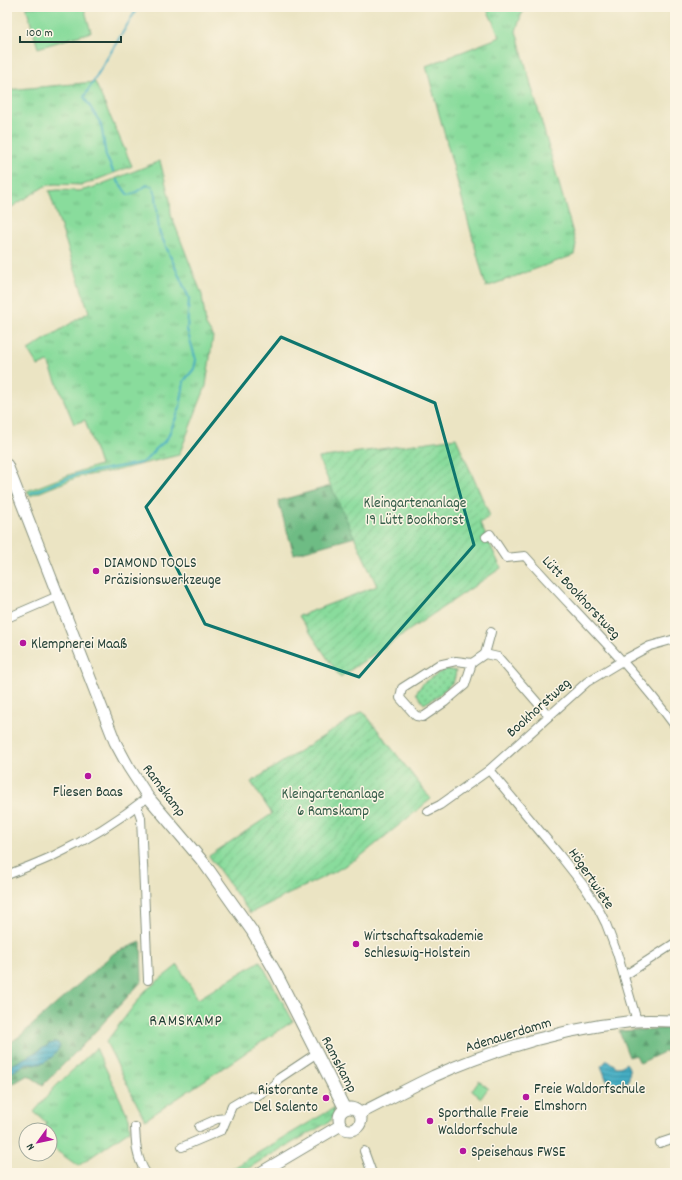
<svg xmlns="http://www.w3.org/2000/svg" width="682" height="1180" viewBox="0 0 682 1180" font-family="Dekko,sans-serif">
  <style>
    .grass { fill: url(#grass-tufts); stroke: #548c68 }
    .forest { fill: url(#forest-firs); stroke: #467c5c }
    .park { fill: url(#park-dots); stroke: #548c68 }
    .garden { fill: url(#garden-furrows); stroke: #548c68 }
    .pitch { fill: #89dc9c; stroke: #548c68 }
    .water { fill: url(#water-rules); stroke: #32757c }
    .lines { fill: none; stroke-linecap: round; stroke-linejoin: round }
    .stream { stroke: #44adc3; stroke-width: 2 }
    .street-casing { stroke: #85907c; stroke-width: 10 }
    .secondary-casing { stroke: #85907c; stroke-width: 13 }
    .street { stroke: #fff; stroke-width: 8 }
    .secondary { stroke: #fff; stroke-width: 11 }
    .marked { fill: none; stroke: #0f766e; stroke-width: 3; stroke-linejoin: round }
    .poi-dot { fill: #b5179e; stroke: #fcf5e5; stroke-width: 1.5 }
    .labels { text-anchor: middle; stroke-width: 3; stroke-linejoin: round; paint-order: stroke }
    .park-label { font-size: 15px; fill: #345d49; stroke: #fcf5e5 }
    .poi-label { font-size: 15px; fill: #1f3d34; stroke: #fcf5e5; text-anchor: start }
    .street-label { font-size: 15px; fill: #1f3d34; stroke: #fcf5e5 }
    .neighbourhood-label { font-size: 16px; letter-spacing: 1px; fill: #1f3d34; stroke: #fcf5e5 }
  </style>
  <defs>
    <pattern id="grass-tufts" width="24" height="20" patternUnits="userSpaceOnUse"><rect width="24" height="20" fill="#89dc9c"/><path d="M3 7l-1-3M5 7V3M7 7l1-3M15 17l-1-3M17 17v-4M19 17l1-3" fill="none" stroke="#6fb480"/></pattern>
    <pattern id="forest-firs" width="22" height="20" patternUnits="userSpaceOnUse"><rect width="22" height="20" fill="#6ebc84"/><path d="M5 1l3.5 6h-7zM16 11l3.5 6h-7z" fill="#5a9a6d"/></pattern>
    <pattern id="park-dots" width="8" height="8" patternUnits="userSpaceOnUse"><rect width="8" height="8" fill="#89dc9c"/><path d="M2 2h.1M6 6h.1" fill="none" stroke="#6fb480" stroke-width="1.8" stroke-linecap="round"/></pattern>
    <pattern id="garden-furrows" width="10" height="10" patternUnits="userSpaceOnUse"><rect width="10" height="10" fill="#89dc9c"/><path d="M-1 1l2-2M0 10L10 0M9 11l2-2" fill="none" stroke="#6fb480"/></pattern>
    <pattern id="water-rules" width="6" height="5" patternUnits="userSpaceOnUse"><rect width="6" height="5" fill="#44adc3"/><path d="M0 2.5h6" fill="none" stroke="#388e9f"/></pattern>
  </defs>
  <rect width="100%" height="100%" fill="#fcf5e5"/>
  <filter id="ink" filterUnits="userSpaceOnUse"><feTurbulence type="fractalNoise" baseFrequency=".025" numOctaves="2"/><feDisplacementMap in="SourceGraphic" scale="8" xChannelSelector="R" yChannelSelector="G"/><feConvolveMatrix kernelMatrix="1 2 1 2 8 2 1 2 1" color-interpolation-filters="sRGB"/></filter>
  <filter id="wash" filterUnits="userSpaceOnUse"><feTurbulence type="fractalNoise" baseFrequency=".012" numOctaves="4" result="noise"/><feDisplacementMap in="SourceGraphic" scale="16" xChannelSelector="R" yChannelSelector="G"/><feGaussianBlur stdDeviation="0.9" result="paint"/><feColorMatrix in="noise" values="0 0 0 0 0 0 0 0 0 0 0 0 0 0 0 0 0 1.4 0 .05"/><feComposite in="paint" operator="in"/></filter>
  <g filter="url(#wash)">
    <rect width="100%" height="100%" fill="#ebe4c3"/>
    <g class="grass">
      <polygon points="486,7 524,7 516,31 576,244 574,255 486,287 426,66 500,37"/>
      <polygon points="95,82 132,166 83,185 55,184 45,186 7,210 7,90"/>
      <polygon points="160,161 170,200 171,215 202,295 206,325 213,336 206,386 179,455 118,470 78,477 30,496 27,491 77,472 100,465 85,420 74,424 48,362 38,366 28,350 89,312 49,191 58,190 79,191 92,188"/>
      <polygon points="260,961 293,1021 145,1120 106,1042 145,991 178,965 198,999"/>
      <polygon points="96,1048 129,1118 130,1130 78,1166 50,1146 50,1130 43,1130 47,1123 34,1112 55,1087"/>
      <polygon points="334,1108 333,1117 329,1122 260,1161 241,1173 226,1173 256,1154"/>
    </g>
    <g class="forest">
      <polygon points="331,486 355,537 294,554 278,501"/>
      <path d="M 141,942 L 142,981 L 81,1047 L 43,1085 L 28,1075 L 7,1087 L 7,1075 C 18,1069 26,1062 40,1064 L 50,1044 L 7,1068 L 7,1045 L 20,1036 L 114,953 Z"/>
      <polygon points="675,1028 675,1047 640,1063 636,1055 629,1057 619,1031"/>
    </g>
    <polygon class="park" points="445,669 456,671 454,681 438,696 424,704 416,693 423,683"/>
    <g class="garden">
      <polygon points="456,438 490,516 480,523 501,568 340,677 299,616 377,586 318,458"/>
      <polygon points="363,711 431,799 361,856 336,871 250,913 209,856 272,814 251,782"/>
    </g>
    <g class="pitch">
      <polygon points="26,7 84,7 91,32 38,48"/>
      <polygon points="479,1081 488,1088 481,1098 472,1091"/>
    </g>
    <g class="water">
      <path d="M 57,1042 L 60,1046 C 57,1053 48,1063 39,1064 C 35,1064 31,1062 27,1064 C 20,1067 13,1072 7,1075 L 7,1068 L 50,1044 Z"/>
      <path d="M 607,1060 L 617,1067 L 622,1066 L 626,1063 C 631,1069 630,1074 628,1082 L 621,1083 L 608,1084 L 601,1066 Z"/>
    </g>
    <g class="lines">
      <g class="stream">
        <polyline points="113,171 106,156 101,124 84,97 138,7"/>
        <polyline points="31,493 78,474 141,463 146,460 154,451 167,439 180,408 184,381 194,369 196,360 187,330 189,298 159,231 156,195 153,187 147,185 133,194 128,195 117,180"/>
      </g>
    </g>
  </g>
  <g filter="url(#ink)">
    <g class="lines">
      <defs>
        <g id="street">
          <path d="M 486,537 L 490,534 L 506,558 L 525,556 C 575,612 631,665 675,726"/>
          <polyline points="7,618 58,596"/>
          <polyline points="485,654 491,632"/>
          <polyline points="472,663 465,685 445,702 423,717 416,716 400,698 402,688 438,665 456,661 472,663 485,654 498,657 549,716"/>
          <polyline points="489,770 558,853 584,886 597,906 606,924 617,953 637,1021"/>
          <polyline points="137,806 141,818 148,980"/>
          <polyline points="428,811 440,805 489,770 587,682 622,661 650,646 675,639"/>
          <path d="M 7,875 C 22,869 38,863 53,856 C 87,840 119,820 148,797"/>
          <polyline points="624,976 675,943"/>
          <path d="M 135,1127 C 136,1145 136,1157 146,1173"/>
          <polyline points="199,1127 217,1119 227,1118"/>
          <polyline points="660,1143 675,1138"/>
          <polyline points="182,1147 222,1130 232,1106 249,1096 254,1098 276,1084 278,1079 317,1053"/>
          <polyline points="364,1151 372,1173"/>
        </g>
        <g id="secondary">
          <polyline points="7,465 115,742 128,766 148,797 204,863 252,931 276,973 345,1109"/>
          <circle cx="350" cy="1119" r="11"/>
          <path d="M 361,1113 C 385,1101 409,1088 434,1076 C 497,1048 566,1028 635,1021 C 648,1020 662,1021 675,1021"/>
          <polyline points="260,1173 341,1125"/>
        </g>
      </defs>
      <use href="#street" class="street-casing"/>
      <use href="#secondary" class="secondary-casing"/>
      <use href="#street" class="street"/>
      <use href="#secondary" class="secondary"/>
    </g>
  </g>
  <path class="marked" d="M 281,337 L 435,403 L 474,545 L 359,677 L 205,624 L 146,507 Z"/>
  <g class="poi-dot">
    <circle cx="96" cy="571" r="4"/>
    <circle cx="23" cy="643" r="4"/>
    <circle cx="88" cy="776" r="4"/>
    <circle cx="356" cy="944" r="4"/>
    <circle cx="526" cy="1097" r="4"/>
    <circle cx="326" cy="1098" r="4"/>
    <circle cx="430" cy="1121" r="4"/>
    <circle cx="463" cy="1151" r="4"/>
  </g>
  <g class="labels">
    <g class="park-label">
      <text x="415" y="507">Kleingartenanlage<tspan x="415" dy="17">19 Lütt Bookhorst</tspan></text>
      <text x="333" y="798">Kleingartenanlage<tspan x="333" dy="17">6 Ramskamp</tspan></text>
    </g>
    <g class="poi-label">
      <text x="104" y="567">DIAMOND TOOLS<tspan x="104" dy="17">Präzisionswerkzeuge</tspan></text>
      <text x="31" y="648">Klempnerei Maaß</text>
      <text x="88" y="796" text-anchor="middle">Fliesen Baas</text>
      <text x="364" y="940">Wirtschaftsakademie<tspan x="364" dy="17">Schleswig-Holstein</tspan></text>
      <text x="534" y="1093">Freie Waldorfschule<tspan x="534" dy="17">Elmshorn</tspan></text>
      <text x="318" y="1094" text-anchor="end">Ristorante<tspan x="318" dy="17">Del Salento</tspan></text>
      <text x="438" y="1117">Sporthalle Freie<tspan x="438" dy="17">Waldorfschule</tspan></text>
      <text x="471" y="1156">Speisehaus FWSE</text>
    </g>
    <g class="street-label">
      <text transform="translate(582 597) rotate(47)" y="5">Lütt Bookhorstweg</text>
      <text transform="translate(538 707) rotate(-42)" y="5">Bookhorstweg</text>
      <text transform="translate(165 790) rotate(53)" y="5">Ramskamp</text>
      <text transform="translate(592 878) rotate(56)" y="5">Högertwiete</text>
      <text transform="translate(508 1034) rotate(-17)" y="5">Adenauerdamm</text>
      <text transform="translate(340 1064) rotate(63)" y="5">Ramskamp</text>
    </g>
    <g class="neighbourhood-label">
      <text x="186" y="1025">RAMSKAMP</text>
    </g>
  </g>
  <rect width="682" height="1180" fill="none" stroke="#fcf5e5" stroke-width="24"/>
  <g transform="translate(38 1142) rotate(237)"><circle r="19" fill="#fcf5e5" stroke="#a4ab9e"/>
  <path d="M0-3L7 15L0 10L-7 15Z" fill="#b5179e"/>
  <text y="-6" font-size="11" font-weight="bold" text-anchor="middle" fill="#1f3d34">N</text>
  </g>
  <path d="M20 36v6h101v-6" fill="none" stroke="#1f3d34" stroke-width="2"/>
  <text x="26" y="36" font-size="12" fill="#1f3d34" stroke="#fcf5e5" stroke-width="3" paint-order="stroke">100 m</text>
</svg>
